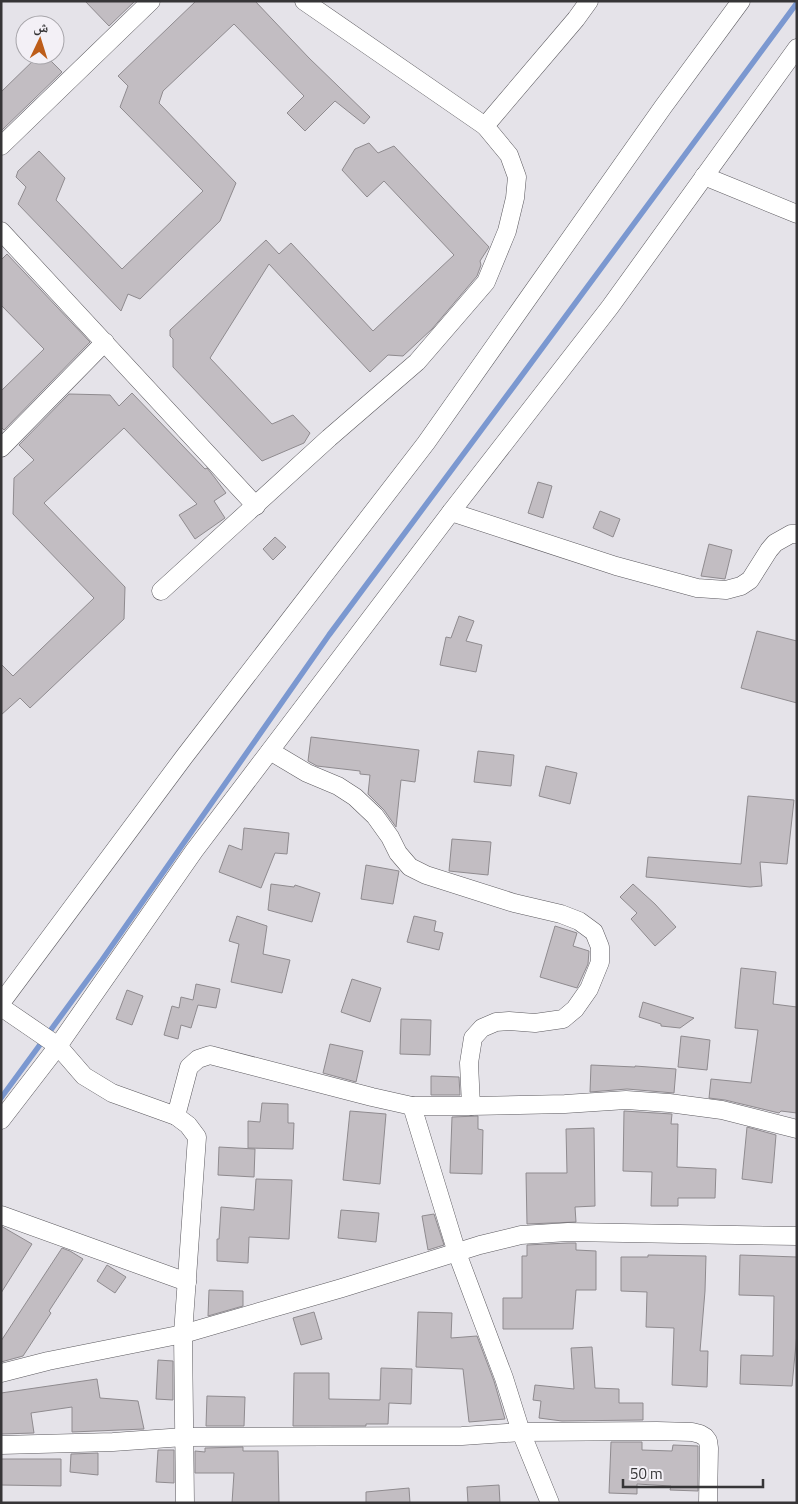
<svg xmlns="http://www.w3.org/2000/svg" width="798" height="1504" viewBox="0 0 798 1504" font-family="'Titillium Web','Noto Naskh Arabic',sans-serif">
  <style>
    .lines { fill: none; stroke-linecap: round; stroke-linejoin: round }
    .stream { stroke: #7b98d0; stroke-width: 5.5 }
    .building { fill: #c2bdc2; stroke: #8f8b8f }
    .street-casing { stroke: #5c5a5f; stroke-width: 19 }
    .street { stroke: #fff; stroke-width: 18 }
  </style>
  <rect width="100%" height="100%" fill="#e5e3e9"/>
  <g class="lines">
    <polyline class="stream" points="1,1098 102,960 329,635 520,378 797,3"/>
  </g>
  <g class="building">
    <polygon points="85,1 135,1 109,26"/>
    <polygon points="196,1 255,1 309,58 370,117 364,124 335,101 305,131 287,113 304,96 234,24 163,91 159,103 236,183 220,221 140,299 128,294 121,311 18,204 26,187 16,177 18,171 39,151 65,178 56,200 122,269 203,191 120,107 128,86 118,76"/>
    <polygon points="39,55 45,55 62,72 1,131 1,92"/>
    <polygon points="369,143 378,153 394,146 489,247 480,261 481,265 477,276 432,329 403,356 388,355 370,372 269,264 210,358 272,424 293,415 310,433 304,443 262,461 173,367 173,339 170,336 170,330 266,240 279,254 291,243 373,331 454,255 384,181 367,197 342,170 355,149"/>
    <polygon points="7,254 90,342 4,430 1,427 1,391 44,349 1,305 1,260"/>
    <polygon points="132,393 205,469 207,468 215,478 226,493 214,501 225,518 195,539 179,515 197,504 124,428 44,503 125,587 124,619 30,708 20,698 1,715 1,664 13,676 94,598 13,514 14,478 34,460 19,445 69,394 110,395 119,406"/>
    <polygon points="538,482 552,486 543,518 528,513"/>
    <polygon points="600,511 620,519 613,537 593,528"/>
    <polygon points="275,537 286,547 273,560 263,549"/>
    <polygon points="709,544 732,550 725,579 701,576"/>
    <polygon points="459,616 474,621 466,641 482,645 476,672 440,665 446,637 451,638"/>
    <polygon points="757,631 797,641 797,703 741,688"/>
    <polygon points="311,737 419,750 415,782 401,780 396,827 384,810 368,794 370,775 360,774 360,771 317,766 308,761"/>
    <polygon points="478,751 514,755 511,786 474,782"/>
    <polygon points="546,766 577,773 570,804 539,796"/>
    <polygon points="748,796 794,800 787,864 760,862 762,886 750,887 646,877 648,857 741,864"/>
    <polygon points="244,828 289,833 287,854 275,853 261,888 219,872 229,845 242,850"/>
    <polygon points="452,839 491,842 488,875 449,871"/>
    <polygon points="366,865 399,871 393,904 361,899"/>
    <polygon points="271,884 294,887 295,885 320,893 312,922 268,910"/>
    <polygon points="633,884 655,904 676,927 655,946 631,919 637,913 620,897"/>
    <polygon points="237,916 267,926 263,954 290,960 282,993 231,982 239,944 229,941"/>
    <polygon points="414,916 436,921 434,931 443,933 439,950 407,942"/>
    <polygon points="555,926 577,933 573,946 589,951 588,964 577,988 540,977"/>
    <polygon points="741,968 776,972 773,1004 797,1007 797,1113 781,1111 779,1113 725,1100 709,1098 711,1079 751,1083 758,1030 735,1028"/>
    <polygon points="352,979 381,988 370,1022 341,1012"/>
    <polygon points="196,984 220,989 216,1008 198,1005 191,1028 181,1025 178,1039 164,1035 172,1006 179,1008 181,997 193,1000"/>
    <polygon points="127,990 143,996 132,1025 116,1019"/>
    <polygon points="643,1002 694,1018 680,1028 661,1026 661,1024 639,1017"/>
    <polygon points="401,1019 431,1020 430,1055 400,1054"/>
    <polygon points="681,1036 710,1040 707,1070 678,1067"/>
    <polygon points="330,1044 363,1051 356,1082 323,1073"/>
    <polygon points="591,1065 635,1067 635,1066 676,1069 674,1093 627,1089 590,1092"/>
    <polygon points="431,1076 459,1077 460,1095 431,1095"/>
    <polygon points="262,1103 288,1104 288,1123 294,1123 293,1149 248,1148 248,1121 260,1122"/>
    <polygon points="350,1111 386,1114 380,1184 343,1180"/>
    <polygon points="624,1111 672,1114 671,1124 678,1124 677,1167 716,1169 715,1198 678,1198 678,1206 651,1206 652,1172 623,1171"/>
    <polygon points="478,1116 478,1129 483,1130 482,1174 450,1173 452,1117"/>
    <polygon points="747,1127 776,1135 772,1183 742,1179"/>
    <polygon points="594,1128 595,1206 575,1207 576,1222 527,1224 526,1173 567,1173 566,1129"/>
    <polygon points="219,1147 255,1149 254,1177 218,1175"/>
    <polygon points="256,1179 292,1180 289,1239 249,1237 248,1263 217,1261 217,1239 219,1239 221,1207 254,1210"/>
    <polygon points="341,1210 379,1213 376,1242 338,1238"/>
    <polygon points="434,1214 444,1245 428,1250 422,1216"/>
    <polygon points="1,1226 32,1244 1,1293"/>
    <polygon points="568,1243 576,1243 576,1250 596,1251 596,1290 576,1290 573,1329 503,1329 503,1298 522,1298 522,1256 527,1256 527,1245"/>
    <polygon points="62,1248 70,1251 83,1259 49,1311 51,1313 23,1356 1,1362 1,1341"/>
    <polygon points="648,1255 706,1256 705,1291 700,1351 708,1351 707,1387 672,1385 674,1328 646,1327 647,1292 621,1291 621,1257 648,1257"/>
    <polygon points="740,1255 797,1257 797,1333 792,1386 740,1384 741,1355 773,1356 774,1296 739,1295"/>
    <polygon points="107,1265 126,1277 115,1293 97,1281"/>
    <polygon points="209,1290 243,1291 243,1306 208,1316"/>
    <polygon points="314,1312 322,1339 301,1345 293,1318"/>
    <polygon points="418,1312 452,1313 451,1338 477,1336 494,1381 505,1419 469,1422 463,1369 416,1367"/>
    <polygon points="592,1347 595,1388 619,1389 619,1403 643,1403 643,1420 562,1421 539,1418 541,1401 533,1400 535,1385 574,1389 571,1348"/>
    <polygon points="158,1360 173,1361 173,1400 156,1399"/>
    <polygon points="381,1368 412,1369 411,1404 389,1403 388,1424 366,1424 366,1426 293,1426 294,1373 329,1373 329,1399 380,1400"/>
    <polygon points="97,1379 100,1398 138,1401 144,1429 72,1432 72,1407 31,1413 34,1433 1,1434 1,1393"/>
    <polygon points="207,1396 245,1397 244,1426 206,1426"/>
    <polygon points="611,1442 642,1442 642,1450 672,1451 673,1445 698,1446 698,1491 670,1490 671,1486 637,1484 637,1494 609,1493"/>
    <polygon points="243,1447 243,1451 278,1451 279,1503 232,1503 234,1473 195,1473 195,1451 205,1452 205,1448"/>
    <polygon points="158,1450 174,1450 174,1483 156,1482"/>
    <polygon points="98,1453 98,1475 70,1472 71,1454"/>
    <polygon points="1,1459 61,1459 61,1486 1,1485"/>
    <polygon points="499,1485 500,1503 468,1503 467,1487"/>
    <polygon points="409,1488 410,1503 366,1503 366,1492"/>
  </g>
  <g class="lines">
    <defs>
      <g id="street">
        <polyline points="304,1 485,126"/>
        <polyline points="1,146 151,1"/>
        <polyline points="704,176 797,214"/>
        <polyline points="1,231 256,506"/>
        <polyline points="1,448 105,342"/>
        <polyline points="451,512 616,566 697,588 726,590 741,586 750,580 769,550 775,543 791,534 797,534"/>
        <polyline points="161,591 329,438 417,362 486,282 507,231 515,198 517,177 509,155 485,126 576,19 589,1"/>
        <polyline points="270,751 307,773 338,786 355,797 375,816 390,837 398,853 410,867 426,875 514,903 561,914 579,921 594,932 600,947 600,962 589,989 575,1009 563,1019 535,1023 509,1021 496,1022 482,1028 473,1038 469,1063 471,1106"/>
        <polyline points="1,1003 184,757 426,443 663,107 741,1"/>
        <polyline points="1,1007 58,1046 84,1076 112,1093 176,1116 188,1125 197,1137 183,1334 185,1503"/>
        <polyline points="412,1106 457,1253 504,1378 521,1432 550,1503"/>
        <polyline points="176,1116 189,1067 198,1059 210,1055 372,1097 412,1106 471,1106 565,1104 626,1100 669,1103 722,1110 797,1129"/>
        <polyline points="1,1120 58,1046 194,851 451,512 610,307 797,48"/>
        <polyline points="1,1215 187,1282"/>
        <polyline points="1,1373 48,1361 183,1334 342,1288 480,1245 521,1235 568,1232 797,1236"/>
        <polyline points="1,1445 113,1442 184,1437 462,1436 521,1432 657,1431 692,1432 700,1434 705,1437 708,1441 709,1448 708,1503"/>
      </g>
    </defs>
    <use href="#street" class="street-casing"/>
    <use href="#street" class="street"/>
  </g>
  <rect width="798" height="1504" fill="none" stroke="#363537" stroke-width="5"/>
  <g transform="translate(40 40) rotate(4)"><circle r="24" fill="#f3f0f6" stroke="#a7a5aa"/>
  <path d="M0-4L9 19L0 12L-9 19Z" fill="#bd5d19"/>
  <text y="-8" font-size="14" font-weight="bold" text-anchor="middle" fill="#363537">ش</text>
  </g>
  <path d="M623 1479v8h140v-8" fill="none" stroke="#363537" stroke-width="2.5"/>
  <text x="630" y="1479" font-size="15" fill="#363537" stroke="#f3f0f6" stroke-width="4" paint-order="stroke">50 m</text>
</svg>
